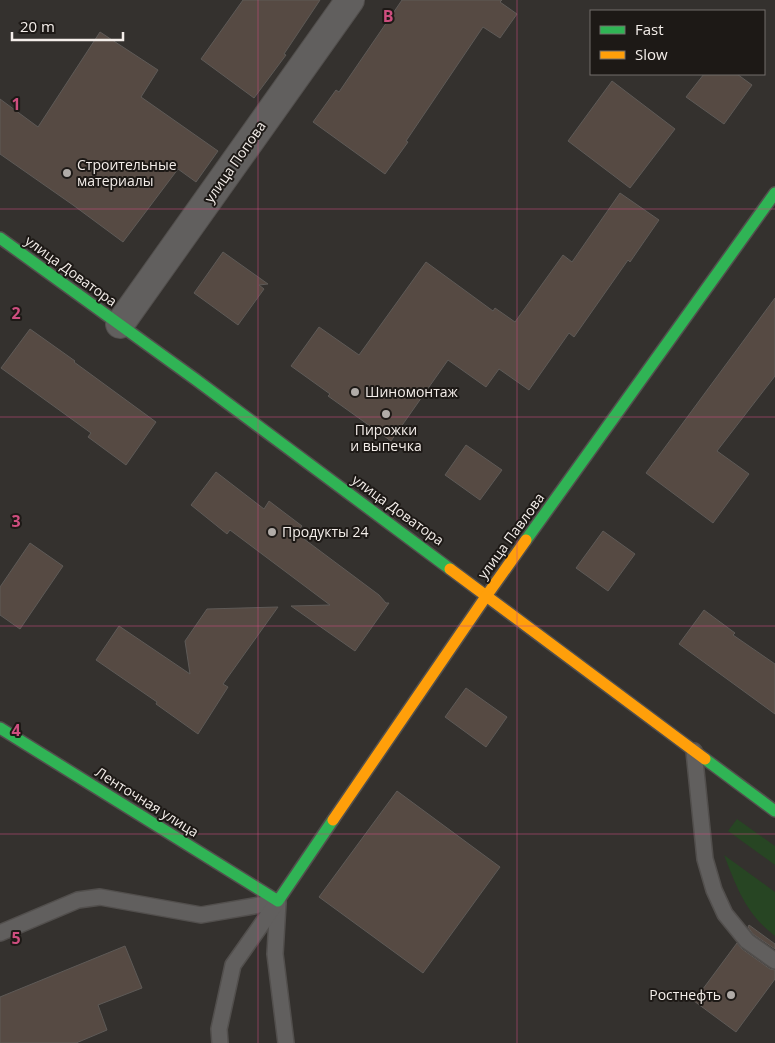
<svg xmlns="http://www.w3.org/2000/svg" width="775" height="1043" viewBox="0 0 775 1043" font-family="'Open Sans',sans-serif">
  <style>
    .green { fill: #274523 }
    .building { fill: #564a43; stroke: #5e5a57 }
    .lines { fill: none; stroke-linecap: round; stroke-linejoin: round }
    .lane-casing { stroke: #524f4d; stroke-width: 18 }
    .street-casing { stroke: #524f4d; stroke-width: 30 }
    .fast-casing { stroke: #524f4d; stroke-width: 14 }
    .slow-casing { stroke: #524f4d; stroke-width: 14 }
    .lane { stroke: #615f5e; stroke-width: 15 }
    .street { stroke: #615f5e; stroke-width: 28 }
    .fast { stroke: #30b455; stroke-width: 11 }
    .slow { stroke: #ff9f0a; stroke-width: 11 }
    .grid { fill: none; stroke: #ce4e7f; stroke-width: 1; stroke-opacity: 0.55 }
    .poi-dot { fill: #b1aca8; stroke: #1d1916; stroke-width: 2 }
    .labels { text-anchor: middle; stroke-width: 4; stroke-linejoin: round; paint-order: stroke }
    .street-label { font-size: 14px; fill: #f4eeea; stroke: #1d1916 }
    .poi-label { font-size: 14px; fill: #f4eeea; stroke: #1d1916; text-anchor: start }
    .grid-label { font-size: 16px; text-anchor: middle; font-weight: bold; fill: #ce4e7f; stroke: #1d1916; stroke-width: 4; stroke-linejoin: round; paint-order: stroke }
  </style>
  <rect width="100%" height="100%" fill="#34312e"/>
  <g class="green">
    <polygon points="737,819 775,846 775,865 728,831"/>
    <path d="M 724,855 L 775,892 L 775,936 C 746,914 737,888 724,855 Z"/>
  </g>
  <g class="building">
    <polygon points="243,0 320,0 284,54 286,55 254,98 201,59"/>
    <polygon points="402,0 502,0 500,2 517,14 500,38 483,27 406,141 408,142 385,174 313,122 336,90 339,92"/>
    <polygon points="100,32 158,70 141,97 218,151 196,182 178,169 123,242 73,205 0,154 0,99 38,127"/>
    <polygon points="704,74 737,74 752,85 724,124 686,97"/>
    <polygon points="612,81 675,129 630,188 568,141"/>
    <polygon points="620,193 659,220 630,262 628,260 574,337 569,333 529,390 499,369 486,387 448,360 391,441 328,396 330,394 291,366 319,327 359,355 426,262 493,311 495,308 515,322 563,255 572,262"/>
    <polygon points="223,252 268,284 259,285 264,289 238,325 194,293"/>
    <polygon points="775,298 775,376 717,451 749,474 713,523 646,473"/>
    <polygon points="30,329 75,361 74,362 156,422 126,465 88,437 91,433 1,368"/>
    <polygon points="466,445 502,470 480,500 445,475"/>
    <polygon points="216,472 264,509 269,501 302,526 296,533 379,595 386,603 389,603 355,651 291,606 330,605 230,530 227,534 191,505"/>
    <polygon points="603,531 635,554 608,591 576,568"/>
    <polygon points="30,543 63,566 20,629 0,615 0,587"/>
    <polygon points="278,607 223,684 228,687 198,734 156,704 157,702 96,660 119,626 190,674 185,641 207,609"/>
    <polygon points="704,610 735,633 733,635 775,664 775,714 679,644"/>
    <polygon points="466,688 507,717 486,747 445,717"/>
    <polygon points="397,791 500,867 423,973 319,897"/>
    <polygon points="749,925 775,944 775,949 753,934 748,927"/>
    <polygon points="737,943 742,949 770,969 775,970 775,979 736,1032 694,1001"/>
    <polygon points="125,946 142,988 98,1005 107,1030 76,1043 0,1043 0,997"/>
  </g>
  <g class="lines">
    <defs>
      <g id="lane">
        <polyline points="694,751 705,859 714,890 725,914 747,941 775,961"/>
        <polyline points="278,903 275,954 286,1043"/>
        <polyline points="0,933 78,900 100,897 201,915 277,902"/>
        <polyline points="220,1043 219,1029 233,965 278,901"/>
      </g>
      <polyline id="street" points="120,324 350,0"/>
      <g id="fast">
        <polyline points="0,238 195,379 450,569"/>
        <polyline points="526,540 775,193"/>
        <polyline points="0,728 278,901 333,820"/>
        <polyline points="705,759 775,811"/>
      </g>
      <g id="slow">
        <polyline points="450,569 705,759"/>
        <polyline points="333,820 487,595 526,540"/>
      </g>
    </defs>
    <use href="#lane" class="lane-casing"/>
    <use href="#street" class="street-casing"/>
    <use href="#fast" class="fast-casing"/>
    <use href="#slow" class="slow-casing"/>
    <use href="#lane" class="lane"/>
    <use href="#street" class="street"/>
    <use href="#fast" class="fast"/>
    <use href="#slow" class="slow"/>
  </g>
  <path class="grid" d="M 258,0 L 258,1043M 517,0 L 517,1043M 0,209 L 775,209M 0,417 L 775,417M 0,626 L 775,626M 0,834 L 775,834"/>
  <g class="poi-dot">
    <circle cx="67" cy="173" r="5"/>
    <circle cx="355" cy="392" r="5"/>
    <circle cx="386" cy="414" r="5"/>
    <circle cx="272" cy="532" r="5"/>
    <circle cx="731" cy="995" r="5"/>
  </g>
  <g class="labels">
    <g class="street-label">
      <text transform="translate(235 162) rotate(-55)" y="5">улица Попова</text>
      <text transform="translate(71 271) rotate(36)" y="5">улица Доватора</text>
      <text transform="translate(398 510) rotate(36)" y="5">улица Доватора</text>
      <text transform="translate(511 536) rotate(-54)" y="5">улица Павлова</text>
      <text transform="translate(147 802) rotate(32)" y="5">Ленточная улица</text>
    </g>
    <g class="poi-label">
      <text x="77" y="170">Строительные<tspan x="77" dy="16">материалы</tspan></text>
      <text x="365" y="397">Шиномонтаж</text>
      <text x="386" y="435" text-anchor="middle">Пирожки<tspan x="386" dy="16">и выпечка</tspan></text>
      <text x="282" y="537">Продукты 24</text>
      <text x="721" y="1000" text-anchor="end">Ростнефть</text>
    </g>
  </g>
  <g class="grid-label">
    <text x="388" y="22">B</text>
    <text x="16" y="110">1</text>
    <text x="16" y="319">2</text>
    <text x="16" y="527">3</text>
    <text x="16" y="736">4</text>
    <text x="16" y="944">5</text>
  </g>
  <rect x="590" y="10" width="175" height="65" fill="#1d1916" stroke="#736e6b"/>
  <rect x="600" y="26" width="25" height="8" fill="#30b455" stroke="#736e6b"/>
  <text x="635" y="35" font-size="15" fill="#f4eeea">Fast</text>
  <rect x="600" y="51" width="25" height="8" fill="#ff9f0a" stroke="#736e6b"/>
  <text x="635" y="60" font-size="15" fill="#f4eeea">Slow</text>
  <path d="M12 32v8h111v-8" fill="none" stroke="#f4eeea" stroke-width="2.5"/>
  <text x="20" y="32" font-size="15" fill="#f4eeea" stroke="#1d1916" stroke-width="4" paint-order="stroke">20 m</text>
</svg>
